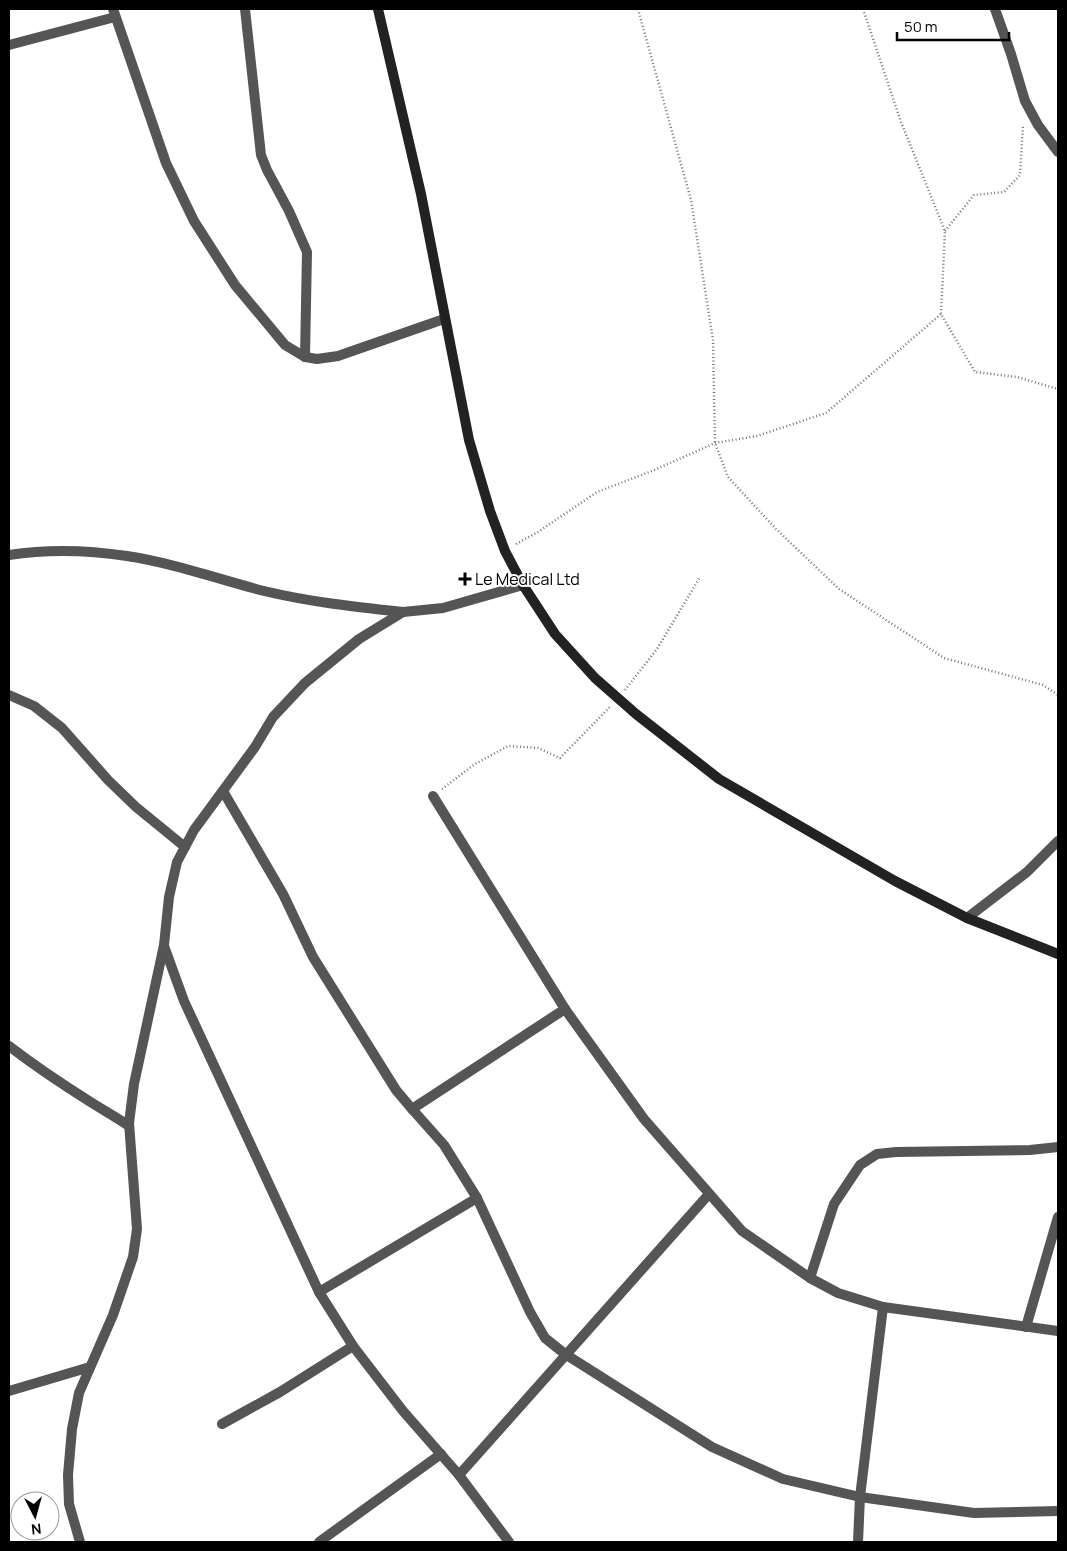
<svg xmlns="http://www.w3.org/2000/svg" width="1067" height="1551" viewBox="0 0 1067 1551" font-family="Manrope,sans-serif">
  <style>
    .lines { fill: none; stroke-linecap: round; stroke-linejoin: round }
    .path { stroke: #777; stroke-width: 2.5; stroke-dasharray: 1 2.5; stroke-linecap: butt }
    .street { stroke: #555; stroke-width: 10 }
    .secondary { stroke: #222; stroke-width: 10 }
    .poi-dot { fill: #000; stroke: #fff; stroke-width: 2 }
    .labels { text-anchor: middle; stroke-width: 4; stroke-linejoin: round; paint-order: stroke }
    .poi-label { font-size: 16px; fill: #000; stroke: #fff; text-anchor: start }
  </style>
  <rect width="100%" height="100%" fill="#fff"/>
  <g class="lines">
    <g class="path">
      <polyline points="638,9 691,200 713,340 715,443 728,477 776,529 839,589 944,658 1043,685 1058,695"/>
      <polyline points="863,9 901,122 945,231 941,314 975,372 1017,377 1058,389"/>
      <polyline points="945,231 974,195 1004,192 1020,175 1023,125"/>
      <polyline points="516,544 538,532 597,492 652,471 715,443 757,436 826,413 941,314"/>
      <polyline points="625,690 657,649 700,577"/>
      <polyline points="442,789 475,764 508,746 538,748 560,758 610,707"/>
    </g>
    <g class="street">
      <polyline points="113,9 166,163 194,221 235,285 285,345 305,357 317,359 338,356 444,319"/>
      <polyline points="245,9 261,155 267,170 289,211 307,252 305,357"/>
      <polyline points="995,9 1011,54 1025,101 1038,125 1058,152"/>
      <polyline points="9,45 115,17"/>
      <path d="M 9,555 C 47,549 88,550 127,556 C 173,563 218,579 264,591 C 310,602 356,607 403,612"/>
      <polyline points="9,695 34,706 62,728 108,780 136,807 185,847"/>
      <polyline points="223,791 283,894 313,957 396,1090 412,1109 565,1009 644,1119 742,1231 810,1278 838,1293 883,1307 1058,1331"/>
      <polyline points="433,796 565,1009"/>
      <polyline points="967,918 1027,872 1058,841"/>
      <polyline points="164,946 184,1001 319,1292 353,1346 403,1411 459,1475 509,1542"/>
      <path d="M 9,1046 C 35,1066 62,1084 89,1101 C 103,1110 116,1117 129,1126"/>
      <polyline points="412,1109 444,1145 477,1198 530,1312 545,1338 565,1354 712,1447 783,1479 860,1497 974,1513 1058,1511"/>
      <polyline points="810,1278 834,1204 860,1165 877,1154 896,1152 1030,1150 1058,1147"/>
      <polyline points="319,1292 477,1198"/>
      <polyline points="1026,1327 1058,1217"/>
      <polyline points="9,1391 90,1367"/>
      <polyline points="222,1424 280,1392 353,1346"/>
      <polyline points="459,1475 709,1194"/>
      <polyline points="80,1542 69,1504 68,1475 72,1429 79,1393 113,1315 133,1257 137,1229 129,1123 134,1084 164,945 169,897 177,862 194,830 255,747 273,717 305,683 359,639 403,612 443,608 523,585"/>
      <polyline points="319,1542 441,1454"/>
      <polyline points="858,1542 860,1497 883,1307"/>
    </g>
    <polyline class="secondary" points="378,9 421,194 469,440 490,511 505,551 523,585 555,634 595,678 636,714 719,779 895,881 967,918 1058,954"/>
  </g>
  <path class="poi-dot" d="M462.5 571.5h5v5h5v5h-5v5h-5v-5h-5v-5h5z"/>
  <g class="labels">
    <g class="poi-label">
      <text x="475" y="585">Le Medical Ltd</text>
    </g>
  </g>
  <rect width="1067" height="1551" fill="none" stroke="#000000" stroke-width="20"/>
  <g transform="translate(35 1516) rotate(174)"><circle r="24" fill="#ffffff" stroke="#999999"/>
  <path d="M0-4L9 19L0 12L-9 19Z" fill="#000000"/>
  <text y="-8" font-size="14" font-weight="bold" text-anchor="middle" fill="#000000">N</text>
  </g>
  <path d="M897 32v8h112v-8" fill="none" stroke="#000000" stroke-width="2.5"/>
  <text x="904" y="32" font-size="15" fill="#000000" stroke="#ffffff" stroke-width="4" paint-order="stroke">50 m</text>
</svg>
